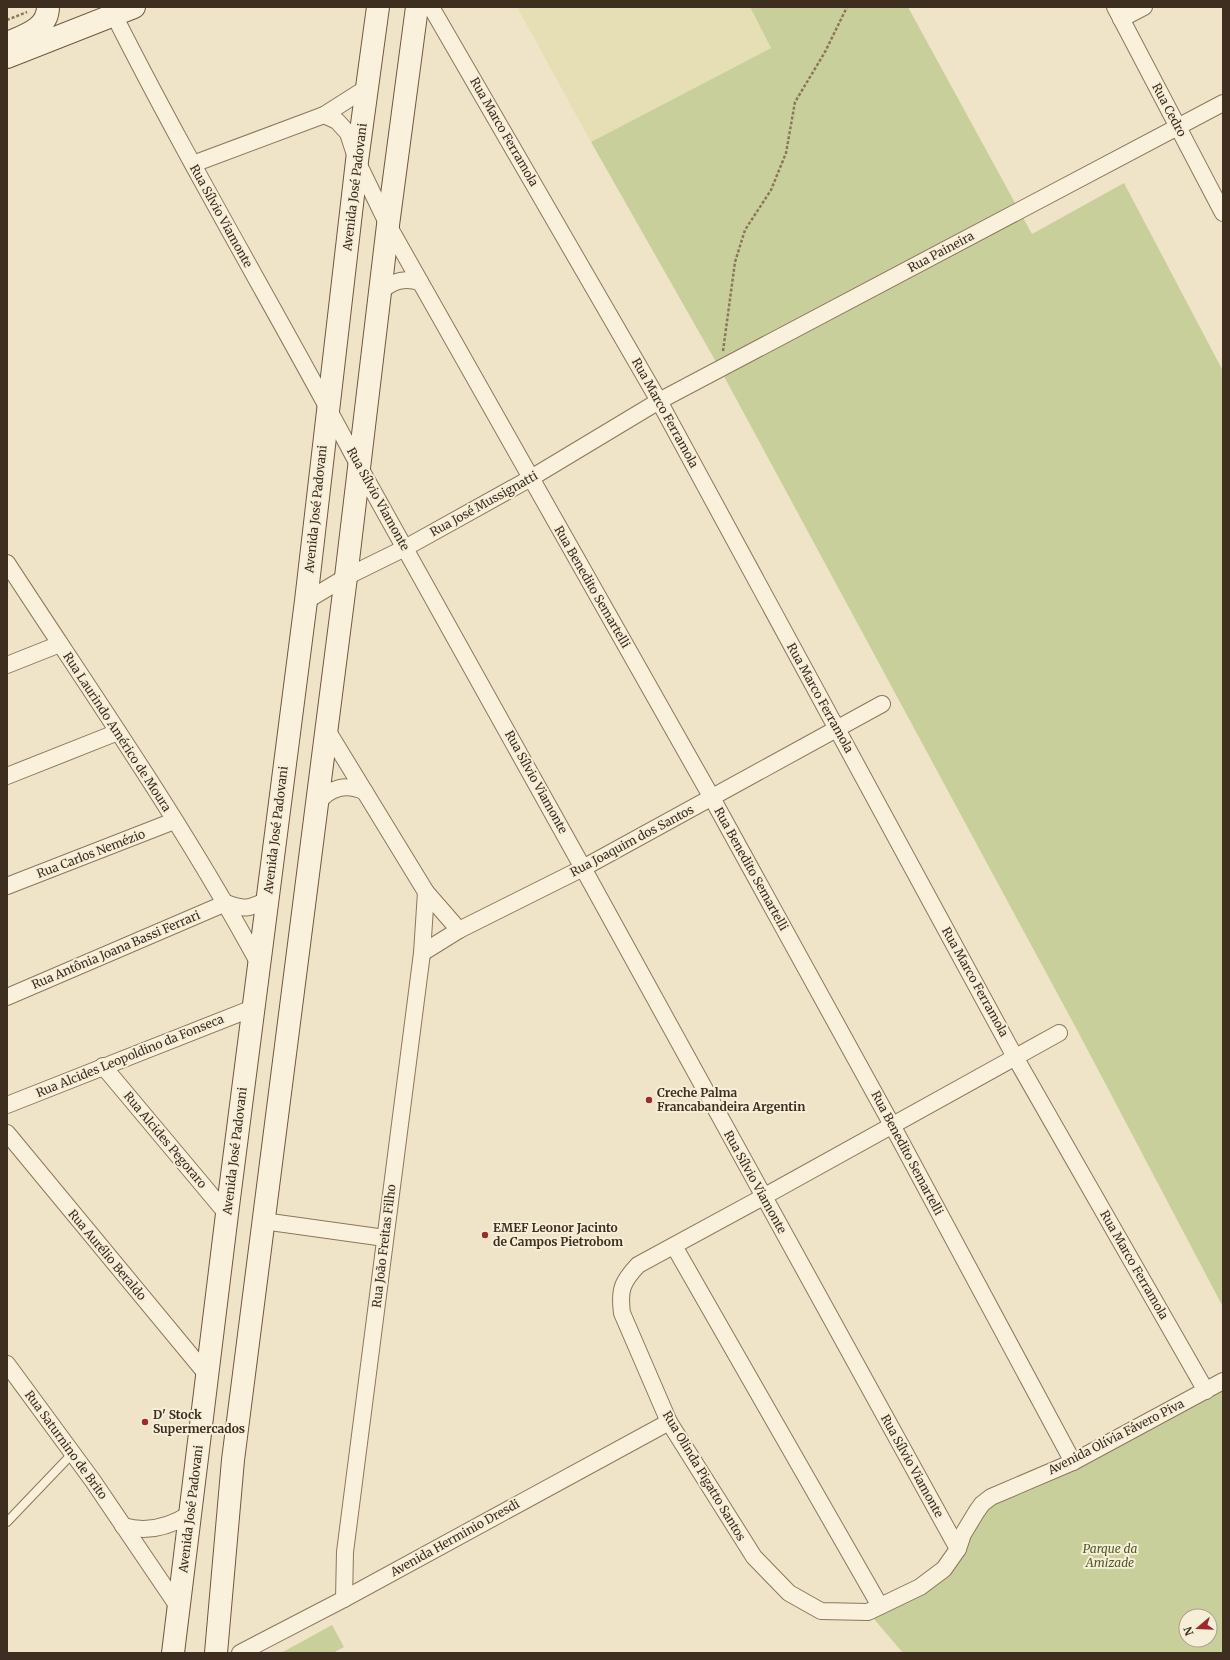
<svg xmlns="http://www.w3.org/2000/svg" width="1230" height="1660" viewBox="0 0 1230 1660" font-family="Merriweather,serif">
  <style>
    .farmland { fill: #e6deb5 }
    .green { fill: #c9cf9b; fill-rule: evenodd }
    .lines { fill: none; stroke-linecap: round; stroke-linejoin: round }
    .lane-casing { stroke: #8d765c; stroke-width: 10 }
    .street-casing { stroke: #8d765c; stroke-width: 18 }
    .secondary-casing { stroke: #6f573f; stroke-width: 24 }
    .path { stroke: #8d765c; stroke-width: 2.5; stroke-dasharray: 3 2; stroke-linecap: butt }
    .lane { stroke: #faf1dc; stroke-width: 8 }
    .street { stroke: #faf1dc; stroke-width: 16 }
    .secondary { stroke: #faf1dc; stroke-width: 22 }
    .poi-dot { fill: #9e2a2b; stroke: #f7eed8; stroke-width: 1.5 }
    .labels { text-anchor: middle; stroke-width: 4; stroke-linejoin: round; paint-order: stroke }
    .street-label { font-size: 12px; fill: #3d2e20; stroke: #f7eed8 }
    .poi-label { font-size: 12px; font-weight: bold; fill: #3d2e20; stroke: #f7eed8; text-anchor: start }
    .park-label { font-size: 12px; font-style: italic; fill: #4d5a26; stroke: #f7eed8 }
  </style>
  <rect width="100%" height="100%" fill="#f0e4c8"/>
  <polygon class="farmland" points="517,7 750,7 771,48 591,142"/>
  <g class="green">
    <polygon points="750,7 908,7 1032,234 1124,183 1223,371 1223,1307 1076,1028 720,369 591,142 771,48"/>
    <path d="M 1223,1390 L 1223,1653 L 903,1653 L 868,1612 L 922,1590 L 980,1512 ZM 1186,1616 L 1210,1616 L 1210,1640 L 1186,1640 Z"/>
    <polygon points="332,1625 344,1647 333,1653 281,1653"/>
  </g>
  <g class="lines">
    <defs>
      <polyline id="lane" points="7,1522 72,1454"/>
      <g id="street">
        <polyline points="431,7 659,401 1015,1057 1206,1391"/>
        <polyline points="1115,7 1223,213"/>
        <path d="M 114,15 C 191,168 279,315 359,466 L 583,868 L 958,1549"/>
        <polyline points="1121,19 1144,7"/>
        <polyline points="324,115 337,121 348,133 357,161 388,225 712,798 892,1125 1073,1462"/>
        <polyline points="193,164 324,115 368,87"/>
        <path d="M 380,292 C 392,281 404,277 420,282"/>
        <path d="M 7,563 C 93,695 184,825 259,964"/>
        <polyline points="306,601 346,577 405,548 531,478 659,401 1223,103"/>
        <polyline points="7,665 60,644"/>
        <polyline points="327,730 426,892 459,930"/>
        <polyline points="7,776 118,732"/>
        <path d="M 317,804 C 329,787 347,783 365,792"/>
        <polyline points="7,886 174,821"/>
        <path d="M 226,903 C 244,910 249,909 267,900"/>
        <polyline points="422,953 459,930 583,868 882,704"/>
        <polyline points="7,997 226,903"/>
        <path d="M 1059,1033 L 763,1197 L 638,1265 C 622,1282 619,1290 622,1313 L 669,1422 L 754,1557 L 789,1593 L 821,1611 L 868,1612 L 920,1587 L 944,1569 L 958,1549 L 963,1534 L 977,1511 L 982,1504 L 991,1497 L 1073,1462 L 1223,1381"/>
        <polyline points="103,1066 227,1214"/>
        <polyline points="7,1105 253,1008"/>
        <polyline points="7,1133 208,1376"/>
        <polyline points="263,1221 385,1238"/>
        <polyline points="674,1246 880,1606"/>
        <polyline points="7,1364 93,1481 179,1608"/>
        <path d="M 123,1526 C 147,1533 170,1527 191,1513"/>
        <polyline points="344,1599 345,1552 422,953 426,892"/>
        <polyline points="240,1653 344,1599 669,1422"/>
      </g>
      <g id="secondary">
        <path d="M 10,42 C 26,35 48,28 48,7"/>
        <polyline points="7,57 134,7"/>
        <polyline points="173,1653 227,1214 306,601 357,161 378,7"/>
        <polyline points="216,1653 233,1460 346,577 388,225 417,7"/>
      </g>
    </defs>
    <use href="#lane" class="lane-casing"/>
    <use href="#street" class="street-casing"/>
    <use href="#secondary" class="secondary-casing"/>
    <g class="path">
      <polyline points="7,20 27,12"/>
      <polyline points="723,351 735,262 745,230 771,190 786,153 795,102 825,52 847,7"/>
    </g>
    <use href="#lane" class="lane"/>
    <use href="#street" class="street"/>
    <use href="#secondary" class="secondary"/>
  </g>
  <g class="poi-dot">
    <circle cx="649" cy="1100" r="4"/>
    <circle cx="485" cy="1235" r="4"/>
    <circle cx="145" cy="1422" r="4"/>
  </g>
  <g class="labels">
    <g class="street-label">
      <text transform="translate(1169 110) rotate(62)" y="4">Rua Cedro</text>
      <text transform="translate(504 132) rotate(60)" y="4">Rua Marco Ferramola</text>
      <text transform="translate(355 187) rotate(-83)" y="4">Avenida José Padovani</text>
      <text transform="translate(221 216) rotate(61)" y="4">Rua Sílvio Viamonte</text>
      <text transform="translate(941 252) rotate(-28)" y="4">Rua Paineira</text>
      <text transform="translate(665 413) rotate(61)" y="4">Rua Marco Ferramola</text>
      <text transform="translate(378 499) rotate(61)" y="4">Rua Sílvio Viamonte</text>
      <text transform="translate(484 504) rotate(-29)" y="4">Rua José Mussignatti</text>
      <text transform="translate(316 509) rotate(-84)" y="4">Avenida José Padovani</text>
      <text transform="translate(592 587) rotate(60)" y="4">Rua Benedito Semartelli</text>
      <text transform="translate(820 698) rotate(61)" y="4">Rua Marco Ferramola</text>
      <text transform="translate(117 732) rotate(57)" y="4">Rua Laurindo Américo de Moura</text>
      <text transform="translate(536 782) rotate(61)" y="4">Rua Sílvio Viamonte</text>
      <text transform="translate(276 830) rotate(-83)" y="4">Avenida José Padovani</text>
      <text transform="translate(632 841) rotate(-28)" y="4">Rua Joaquim dos Santos</text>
      <text transform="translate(91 854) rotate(-21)" y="4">Rua Carlos Nemézio</text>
      <text transform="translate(751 869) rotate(61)" y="4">Rua Benedito Semartelli</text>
      <text transform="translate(116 950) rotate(-23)" y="4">Rua Antônia Joana Bassi Ferrari</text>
      <text transform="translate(975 982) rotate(61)" y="4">Rua Marco Ferramola</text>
      <text transform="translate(130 1056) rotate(-22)" y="4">Rua Alcides Leopoldino da Fonseca</text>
      <text transform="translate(165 1140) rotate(50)" y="4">Rua Alcides Pegoraro</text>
      <text transform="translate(235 1151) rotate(-83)" y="4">Avenida José Padovani</text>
      <text transform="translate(907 1153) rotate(62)" y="4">Rua Benedito Semartelli</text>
      <text transform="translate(755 1182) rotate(61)" y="4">Rua Sílvio Viamonte</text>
      <text transform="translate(384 1246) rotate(-83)" y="4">Rua João Freitas Filho</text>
      <text transform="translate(107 1255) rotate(50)" y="4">Rua Aurélio Beraldo</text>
      <text transform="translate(1134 1265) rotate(60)" y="4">Rua Marco Ferramola</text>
      <text transform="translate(1116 1437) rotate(-27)" y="4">Avenida Olívia Fávero Piva</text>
      <text transform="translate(66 1445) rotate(54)" y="4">Rua Saturnino de Brito</text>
      <text transform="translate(912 1466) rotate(61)" y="4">Rua Sílvio Viamonte</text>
      <text transform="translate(704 1476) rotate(59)" y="4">Rua Olinda Pigatto Santos</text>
      <text transform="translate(191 1509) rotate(-83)" y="4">Avenida José Padovani</text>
      <text transform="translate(455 1538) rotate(-29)" y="4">Avenida Herminio Dresdi</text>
    </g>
    <g class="poi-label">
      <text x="657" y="1097">Creche Palma<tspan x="657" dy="14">Francabandeira Argentin</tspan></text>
      <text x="493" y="1232">EMEF Leonor Jacinto<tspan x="493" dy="14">de Campos Pietrobom</tspan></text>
      <text x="153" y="1419">D' Stock<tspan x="153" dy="14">Supermercados</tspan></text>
    </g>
    <g class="park-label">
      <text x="1110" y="1553">Parque da<tspan x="1110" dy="14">Amizade</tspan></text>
    </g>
  </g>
  <rect width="1230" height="1660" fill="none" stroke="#3d2e20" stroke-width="16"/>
  <g transform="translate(1198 1628) rotate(251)"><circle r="19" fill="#f7eed8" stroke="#ada18e"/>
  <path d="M0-3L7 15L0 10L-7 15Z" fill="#9e2a2b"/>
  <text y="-6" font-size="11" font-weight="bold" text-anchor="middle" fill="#3d2e20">N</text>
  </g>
</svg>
